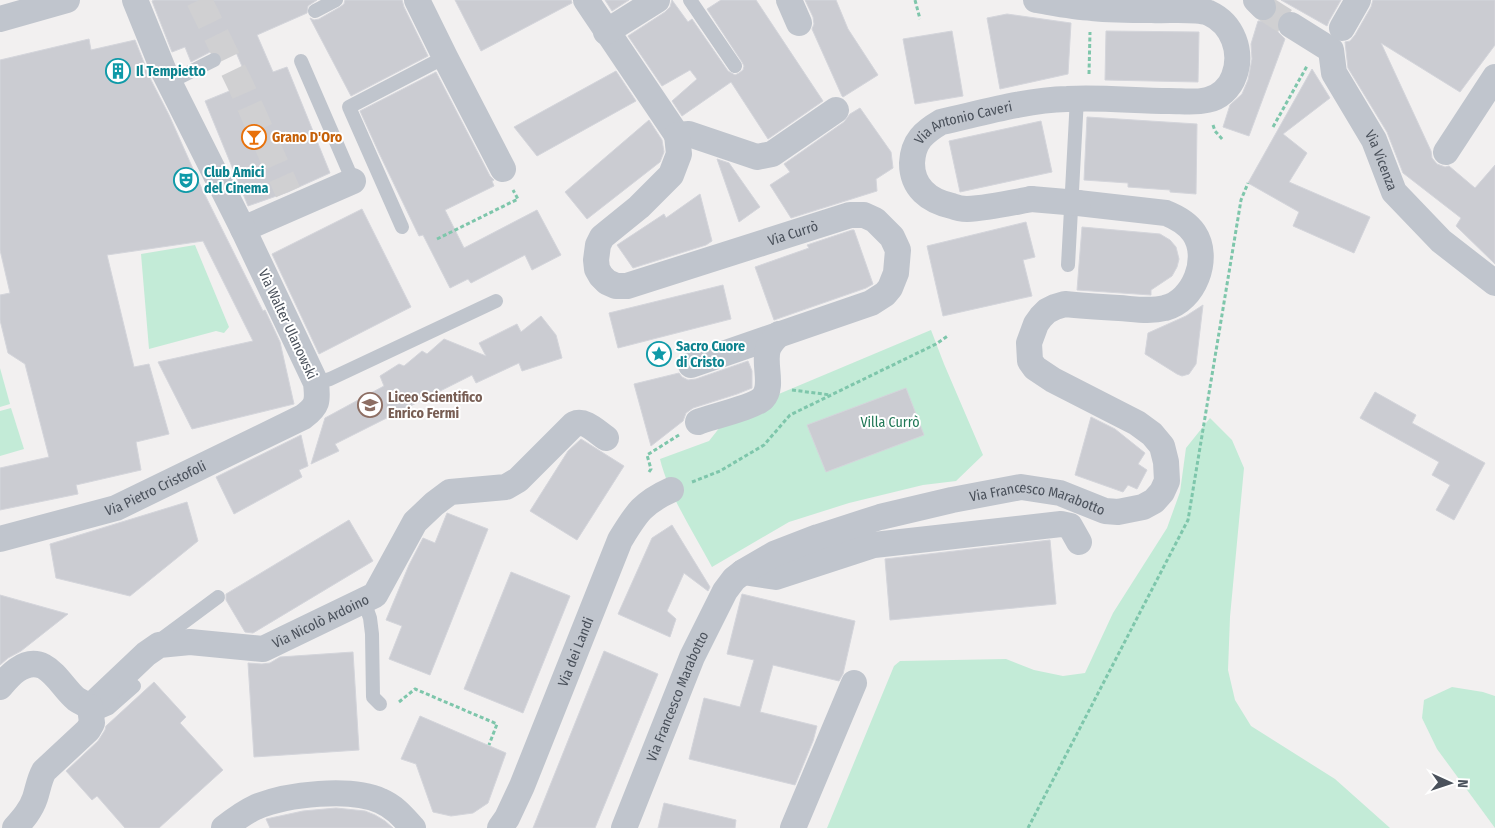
<svg xmlns="http://www.w3.org/2000/svg" width="1495" height="828" viewBox="0 0 1495 828" font-family="'Fira Sans Condensed',sans-serif">
  <style>
    .green { fill: #c3ebd7 }
    .building { fill: #cbccd2; stroke: #d4d5db }
    .lines { fill: none; stroke-linecap: round; stroke-linejoin: round }
    .street-tunnel { stroke: #d0d0d2; stroke-width: 26; stroke-dasharray: 26 13; stroke-linecap: butt }
    .path { stroke: #7ec6ab; stroke-width: 3; stroke-dasharray: 4 2.5; stroke-linecap: butt }
    .lane { stroke: #c0c5cd; stroke-width: 14 }
    .street { stroke: #c0c5cd; stroke-width: 26 }
    .street-bridge { stroke: #c0c5cd; stroke-width: 26 }
    .labels { text-anchor: middle; stroke-width: 4; stroke-linejoin: round; paint-order: stroke }
    .culture-label { font-size: 14px; font-weight: bold; fill: #0d838f; stroke: #fff; text-anchor: start }
    .street-label { font-size: 14px; fill: #4a515b; stroke: #fff }
    .food-label { font-size: 14px; font-weight: bold; fill: #c56008; stroke: #fff; text-anchor: start }
    .education-label { font-size: 14px; font-weight: bold; fill: #785e54; stroke: #fff; text-anchor: start }
    .park-label { font-size: 14px; fill: #207756; stroke: #fff }
  </style>
  <rect width="100%" height="100%" fill="#f2f0f0"/>
  <g class="green">
    <polygon points="195,245 229,327 224,333 216,331 149,349 141,254"/>
    <path d="M 931,330 L 944,364 L 983,455 L 956,481 L 923,485 L 849,503 L 789,522 L 712,567 C 694,533 669,496 660,459 L 709,441 L 724,422 L 774,396 Z"/>
    <polygon points="0,368 10,404 0,407"/>
    <polygon points="11,408 24,449 0,456 0,411"/>
    <polygon points="1210,418 1232,440 1244,468 1230,617 1228,670 1235,700 1251,726 1335,779 1390,828 827,828 894,666 900,661 1006,659 1034,670 1063,676 1085,673 1113,613 1167,528 1180,492 1186,448"/>
    <polygon points="1452,687 1483,692 1495,696 1495,828 1437,749 1422,718 1424,700"/>
  </g>
  <g class="building">
    <polygon points="154,0 317,0 308,6 307,13 257,35 273,72 287,67 330,173 288,192 248,206 205,101 249,83 233,45 218,52 210,52 191,62 185,47 172,52 152,1"/>
    <polygon points="345,0 402,0 404,7 428,56 351,96 310,18 314,20 319,19 340,7 344,4"/>
    <polygon points="455,0 571,0 572,3 481,51"/>
    <polygon points="605,0 629,0 612,11"/>
    <polygon points="672,0 688,22 692,19 728,71 735,75 739,73 743,70 744,66 742,62 707,9 721,0 756,0 823,101 768,139 731,82 682,116 672,101 697,79 690,70 662,86 628,36 665,12 670,7"/>
    <polygon points="805,0 836,0 848,29 878,75 843,97 842,96 812,29 814,24 813,17"/>
    <polygon points="1281,0 1341,0 1329,21 1327,26"/>
    <polygon points="1373,0 1495,0 1495,45 1460,92 1381,43 1431,151 1432,158 1437,164 1445,167 1449,166 1475,188 1495,165 1495,264 1456,226 1461,218 1403,173 1387,132 1348,68 1345,42 1350,41 1355,35 1371,7"/>
    <polygon points="1276,13 1278,17 1276,24 1278,32 1285,39 1249,136 1223,127 1230,105 1242,94 1248,80 1252,59 1251,44 1258,21 1267,21 1273,18"/>
    <polygon points="1007,14 1071,23 1068,74 1000,89 987,18"/>
    <polygon points="952,31 963,96 915,104 903,39"/>
    <polygon points="1106,31 1199,32 1198,82 1105,80"/>
    <polygon points="89,39 91,50 135,40 151,80 169,115 202,189 263,311 265,310 280,342 294,404 192,429 158,362 253,341 203,241 107,255 134,367 149,364 169,434 136,442 141,470 76,485 78,494 0,510 0,468 49,457 25,364 8,353 0,320 0,295 10,293 0,250 0,60"/>
    <polygon points="1312,69 1330,98 1283,134 1307,153 1289,182 1370,217 1354,253 1293,226 1299,212 1248,183"/>
    <polygon points="616,71 636,101 537,156 514,127"/>
    <polygon points="436,72 490,176 494,180 492,181 494,186 445,210 464,248 537,210 561,255 532,270 525,255 471,283 468,279 450,288 423,235 419,236 379,153 360,111"/>
    <polygon points="860,108 891,152 893,168 876,179 877,191 791,218 770,185 790,172 784,164 844,122 850,114"/>
    <polygon points="1087,117 1197,124 1196,194 1170,192 1170,190 1128,187 1128,183 1084,180"/>
    <polygon points="649,120 662,140 664,152 660,162 587,219 565,192"/>
    <polygon points="1041,121 1052,172 960,192 949,141"/>
    <polygon points="717,159 729,163 760,207 739,222"/>
    <polygon points="700,194 712,241 706,245 633,268 617,245 664,214 666,218"/>
    <polygon points="362,209 411,307 319,354 272,254"/>
    <polygon points="1026,222 1035,257 1023,260 1032,296 943,316 927,246"/>
    <polygon points="1082,227 1160,234 1170,240 1176,247 1179,259 1177,267 1172,276 1151,290 1151,295 1077,290"/>
    <polygon points="852,230 854,230 873,284 866,288 774,320 755,267 809,248 807,245"/>
    <polygon points="723,285 731,319 618,348 609,313"/>
    <polygon points="1203,305 1196,364 1189,374 1182,376 1177,374 1145,354 1148,333 1186,316"/>
    <polygon points="541,316 556,335 562,358 522,371 519,363 476,383 472,375 335,444 339,451 311,464 325,418 384,386 380,376 399,364 404,366 422,351 427,354 444,339 486,356 479,343 517,324 521,332"/>
    <polygon points="748,361 752,371 752,388 737,394 693,408 686,413 683,421 651,446 634,384 679,373 682,377 688,380 696,379"/>
    <polygon points="906,388 924,435 826,472 807,425"/>
    <polygon points="1375,392 1416,415 1412,423 1485,463 1454,520 1436,510 1450,485 1432,475 1439,462 1360,418"/>
    <polygon points="1091,417 1115,429 1145,453 1138,464 1147,470 1137,489 1128,485 1123,492 1075,475"/>
    <polygon points="301,435 308,466 299,470 302,477 234,514 216,477"/>
    <polygon points="581,439 624,466 577,540 530,511 568,451"/>
    <polygon points="187,502 198,541 130,596 56,578 50,544"/>
    <polygon points="447,513 488,529 430,675 389,659 402,626 386,620 409,565 423,538 435,543"/>
    <polygon points="349,520 373,561 253,633 245,632 226,600 226,594"/>
    <polygon points="672,525 710,587 708,591 684,573 667,611 676,619 670,637 618,614 652,538"/>
    <polygon points="1050,540 1056,604 890,620 885,559"/>
    <polygon points="511,572 570,596 523,713 464,689"/>
    <polygon points="742,594 855,621 843,674 839,681 773,665 760,712 817,726 813,741 795,785 689,759 704,698 740,707 754,660 727,654"/>
    <polygon points="0,595 68,614 21,651 8,658 0,665"/>
    <polygon points="604,651 658,674 595,828 533,828"/>
    <polygon points="353,652 359,750 254,757 248,663 262,664 270,663 280,657"/>
    <polygon points="154,682 186,717 180,723 223,770 159,828 125,828 97,796 92,800 66,771 98,741 105,730 106,726"/>
    <polygon points="420,716 506,753 488,803 473,813 451,816 433,812 416,764 401,759"/>
    <polygon points="664,803 736,820 735,828 658,828"/>
    <polygon points="336,808 365,811 375,815 385,821 393,828 270,828 266,819 303,811"/>
  </g>
  <g class="lines">
    <g class="street-tunnel">
      <polyline points="199,0 241,86 288,192"/>
      <polyline points="1263,7 1291,25"/>
    </g>
    <g class="path">
      <polyline points="915,0 920,19"/>
      <polyline points="1089,74 1090,32"/>
      <polyline points="1213,125 1215,131 1223,140"/>
      <polyline points="1273,127 1307,66"/>
      <polyline points="437,239 518,199 513,190"/>
      <polyline points="792,390 831,395"/>
      <polyline points="649,472 651,469 647,455 679,435"/>
      <polyline points="692,482 720,471 764,445 790,415 936,344 949,335"/>
      <polyline points="399,702 415,689 497,724 489,745"/>
      <polyline points="1028,828 1188,520 1241,200 1248,183"/>
    </g>
    <g class="lane">
      <polyline points="690,0 735,66"/>
      <polyline points="315,11 336,0"/>
      <polyline points="301,61 353,181"/>
      <polyline points="170,82 214,60"/>
      <polyline points="402,227 349,107 445,57"/>
      <polyline points="1068,265 1077,98"/>
      <polyline points="316,383 330,379 496,301"/>
      <polyline points="364,601 370,618 372,634 373,697 380,704"/>
      <polyline points="161,642 164,637 218,597"/>
      <polyline points="91,707 102,711 109,708 134,686"/>
    </g>
    <g class="street">
      <polyline points="417,0 445,57 503,169"/>
      <polyline points="586,0 677,135 689,134 757,157 772,154 836,110"/>
      <polyline points="789,0 799,23"/>
      <polyline points="1256,0 1263,7"/>
      <polyline points="0,19 67,0"/>
      <path id="s1" d="M 1291,25 L 1331,50 L 1334,73 L 1374,140 L 1394,192 L 1441,241 L 1495,283"/>
      <polyline points="1342,28 1358,0"/>
      <polyline points="606,32 657,0"/>
      <path id="s2" d="M 677,135 L 679,154 L 671,175 L 639,207 L 602,237 L 598,245 L 596,260 L 597,269 L 601,276 L 607,282 L 616,286 L 627,286 L 850,215 L 864,215 L 875,220 L 892,237 L 898,250 L 896,273 L 890,288 L 885,294 L 871,303 L 691,365"/>
      <polyline points="1446,152 1495,77"/>
      <path id="s3" d="M 1031,199 C 1010,203 988,208 967,209 C 962,209 957,208 952,206 C 929,201 912,188 912,163 C 913,141 924,132 941,122 C 982,113 1026,100 1067,99 C 1101,97 1136,101 1169,101 C 1182,101 1195,103 1207,100 C 1219,98 1230,88 1234,76 C 1243,52 1233,24 1209,13 C 1196,8 1167,11 1152,10 C 1132,10 1112,10 1092,8 C 1073,7 1054,3 1036,0"/>
      <polyline points="243,229 353,181"/>
      <path d="M 698,422 C 711,417 755,407 763,398 C 774,386 763,364 768,349 C 770,343 775,338 779,334"/>
      <path id="s4" d="M 0,539 L 116,508 L 303,417 C 318,406 318,401 316,383 L 243,229 L 165,74 L 135,0"/>
      <polyline points="743,572 776,577 874,545 1061,524 1070,526 1079,542"/>
      <path id="s5" d="M 0,687 C 5,681 11,674 17,670 C 46,650 59,685 76,699 C 80,702 86,704 90,707 L 146,654 L 159,645 L 190,642 L 263,649 L 375,595 L 415,522 L 434,504 L 450,492 L 506,487 L 518,480 L 574,424 C 585,419 597,432 606,438"/>
      <path d="M 15,828 C 23,819 31,810 35,798 C 38,789 39,780 44,771 L 88,730 L 92,723 L 90,707"/>
      <path d="M 224,828 C 234,820 245,812 256,807 C 287,794 351,787 381,801 C 395,807 403,817 413,828"/>
      <path id="s6" d="M 500,828 L 507,818 L 522,786 L 620,540 C 636,514 642,503 671,490"/>
      <path id="s7" d="M 624,828 L 692,657 L 725,591 L 734,579 L 743,572 L 774,554 L 818,537 L 880,517 L 952,500 L 1021,487 L 1060,493 L 1105,511 L 1118,512 L 1143,507 L 1154,501 L 1162,492 L 1167,481 L 1166,462 L 1162,446 L 1152,434 L 1137,423 L 1053,380 L 1035,368 L 1030,361 L 1029,343 L 1036,324 L 1041,317 L 1047,311 L 1055,307 L 1065,304 C 1083,306 1101,307 1119,308 C 1134,309 1150,312 1165,308 C 1194,301 1211,258 1194,233 C 1188,224 1176,217 1166,213 L 1078,203"/>
      <polyline points="793,828 854,683"/>
    </g>
    <polyline class="street-bridge" points="1031,199 1078,203"/>
  </g>
  <defs>
    <symbol id="building-ring" viewBox="-11 -11 22 22"><circle r="9.5" fill="#fff" stroke="#0f9aa8" stroke-width="1.5"/><path d="M-4-6H4V6H1V3H-1V6H-4ZM-2.5-4.3h1.7v1.8h-1.7ZM.8-4.3h1.7v1.8H.8ZM-2.5-1h1.7V.8h-1.7ZM.8-1h1.7V.8H.8Z" fill="#0f9aa8"/></symbol>
    <symbol id="bar-ring" viewBox="-11 -11 22 22"><circle r="9.5" fill="#fff" stroke="#e8710a" stroke-width="1.5"/><path d="M-6-5H6L.8 .8V4.5H3.5V6h-7V4.5H-.8V.8Z" fill="#e8710a"/></symbol>
    <symbol id="theatre-ring" viewBox="-11 -11 22 22"><circle r="9.5" fill="#fff" stroke="#0f9aa8" stroke-width="1.5"/><path d="M-5-5.5Q0-4 5-5.5V0Q5 5 0 6Q-5 5-5 0ZM-3.3-2.5H-1v1.5H-3.3ZM1-2.5H3.3v1.5H1ZM-2.8 1Q0 5.5 2.8 1Z" fill="#0f9aa8"/></symbol>
    <symbol id="sight-ring" viewBox="-11 -11 22 22"><circle r="9.5" fill="#fff" stroke="#0f9aa8" stroke-width="1.5"/><path d="M0-6L1.8-2.2L6-1.7L2.9 1.2L3.7 5.4L0 3.3L-3.7 5.4L-2.9 1.2L-6-1.7L-1.8-2.2Z" fill="#0f9aa8"/></symbol>
    <symbol id="school-ring" viewBox="-11 -11 22 22"><circle r="9.5" fill="#fff" stroke="#8d6e63" stroke-width="1.5"/><path d="M0-5L7-2L0 1L-7-2ZM-4 1L0 2.5L4 1V4Q0 6-4 4Z" fill="#8d6e63"/></symbol>
  </defs>
  <g fill-rule="evenodd">
    <use href="#building-ring" x="104" y="57" width="28" height="28"/>
    <use href="#bar-ring" x="240" y="123" width="28" height="28"/>
    <use href="#theatre-ring" x="172" y="166" width="28" height="28"/>
    <use href="#sight-ring" x="645" y="340" width="28" height="28"/>
    <use href="#school-ring" x="356" y="391" width="28" height="28"/>
  </g>
  <g class="labels">
    <g class="culture-label">
      <text x="136" y="76">Il Tempietto</text>
      <text x="204" y="177">Club Amici<tspan x="204" dy="16">del Cinema</tspan></text>
      <text x="676" y="351">Sacro Cuore<tspan x="676" dy="16">di Cristo</tspan></text>
    </g>
    <g class="street-label">
      <text dy="5" stroke="none"><textPath href="#s3" startOffset="218">Via Antonio Caveri</textPath></text>
      <text dy="5" stroke="none"><textPath href="#s1" startOffset="170">Via Vicenza</textPath></text>
      <text dy="5" stroke="none"><textPath href="#s2" startOffset="379">Via Currò</textPath></text>
      <text transform="translate(288 324) rotate(65)" y="5">Via Walter Ulanowski</text>
      <text dy="5" stroke="none"><textPath href="#s4" startOffset="164">Via Pietro Cristofoli</textPath></text>
      <text dy="5" stroke="none"><textPath href="#s7" startOffset="594">Via Francesco Marabotto</textPath></text>
      <text dy="5" stroke="none"><textPath href="#s5" startOffset="376">Via Nicolò Ardoino</textPath></text>
      <text dy="5" stroke="none"><textPath href="#s6" startOffset="192">Via dei Landi</textPath></text>
      <text dy="5" stroke="none"><textPath href="#s7" startOffset="142">Via Francesco Marabotto</textPath></text>
    </g>
    <g class="food-label">
      <text x="272" y="142">Grano D'Oro</text>
    </g>
    <g class="education-label">
      <text x="388" y="402">Liceo Scientifico<tspan x="388" dy="16">Enrico Fermi</tspan></text>
    </g>
    <g class="park-label">
      <text x="890" y="427">Villa Currò</text>
    </g>
  </g>
  <g transform="translate(1450 783) rotate(93)" stroke="#ffffff" stroke-width="4" paint-order="stroke">
  <path d="M0-4L9 19L0 12L-9 19Z" fill="#4a515b"/>
  <text y="-8" font-size="14" font-weight="bold" text-anchor="middle" fill="#4a515b">N</text>
  </g>
</svg>
